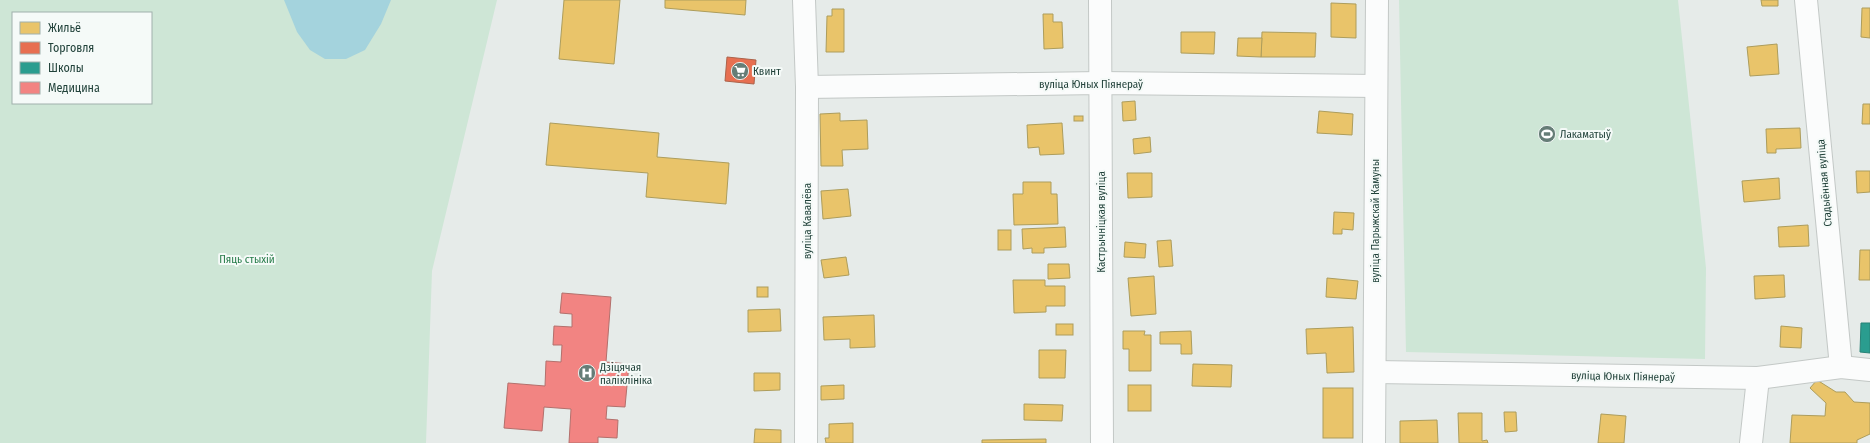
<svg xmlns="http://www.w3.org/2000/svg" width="1870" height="443" viewBox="0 0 1870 443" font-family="'Fira Sans Condensed',sans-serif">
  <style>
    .green { fill: #cee6d6; fill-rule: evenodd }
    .water { fill: #a4d3dd }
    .homes { fill: #e9c46a; stroke: #ad9d5c }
    .shops { fill: #e76f51; stroke: #ac624a }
    .schools { fill: #2a9d8f; stroke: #278276 }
    .health { fill: #f28482; stroke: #b3706c }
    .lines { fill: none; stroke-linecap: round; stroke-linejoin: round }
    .minor-casing { stroke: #c3c8c6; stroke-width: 24 }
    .minor { stroke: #fbfcfc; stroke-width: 22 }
    .labels { text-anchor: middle; stroke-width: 4; stroke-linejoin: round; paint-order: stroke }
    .poi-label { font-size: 11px; fill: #21423a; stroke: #f5faf8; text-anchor: start }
    .street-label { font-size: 11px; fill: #21423a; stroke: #f5faf8 }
    .park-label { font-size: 11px; fill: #277c4a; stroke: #f5faf8 }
  </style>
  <rect width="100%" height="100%" fill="#e6ebe9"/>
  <g class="green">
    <path d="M 0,0 L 497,0 L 432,271 L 426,443 L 0,443 ZM 13,13 L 151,13 L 151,103 L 13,103 Z"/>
    <polygon points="1399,0 1678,0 1706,268 1705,359 1406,352"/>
  </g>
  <polygon class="water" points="284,0 391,0 381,24 365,50 346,59 325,59 310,50 297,32"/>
  <g class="homes">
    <polygon points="564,0 620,0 614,64 559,59"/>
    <polygon points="665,0 746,0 745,15 665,8"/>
    <polygon points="1761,0 1778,0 1778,6 1762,6"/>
    <polygon points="1331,3 1356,4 1356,38 1331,37"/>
    <polygon points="1862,8 1870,8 1870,38 1861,37"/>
    <polygon points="832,9 844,9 844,52 826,52 827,16 832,16"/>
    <polygon points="1043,14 1053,14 1053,22 1062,22 1063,48 1044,49"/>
    <polygon points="1181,32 1215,32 1214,54 1181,53"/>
    <polygon points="1262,32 1316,33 1315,57 1261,57"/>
    <polygon points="1238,38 1262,38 1261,57 1237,56"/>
    <polygon points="1777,44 1779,74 1750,76 1747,47"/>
    <polygon points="1135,101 1136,120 1123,121 1122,102"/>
    <polygon points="1863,104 1870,104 1870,124 1862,124"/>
    <polygon points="1319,111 1353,114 1352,135 1317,133"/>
    <polygon points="840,113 840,121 867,120 868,149 842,150 843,166 821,166 820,114"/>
    <rect x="1074" y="116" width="9" height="5"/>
    <polygon points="550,123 659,133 657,157 729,163 726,204 646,197 648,173 546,165"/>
    <polygon points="1062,123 1064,154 1040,155 1039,147 1028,148 1027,125"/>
    <polygon points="1800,128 1801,148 1776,149 1776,153 1767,153 1766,129"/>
    <polygon points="1150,137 1151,152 1134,154 1133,139"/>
    <polygon points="1856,171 1870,171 1870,192 1857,193"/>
    <polygon points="1127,173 1152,173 1152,197 1128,198"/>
    <polygon points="1779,178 1780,199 1744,202 1742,181"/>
    <polygon points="1023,182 1051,182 1051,194 1057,194 1058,224 1014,225 1013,194 1023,194"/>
    <polygon points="848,189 851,216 823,219 821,191"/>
    <polygon points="1334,212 1354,213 1353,230 1342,229 1342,234 1333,234"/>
    <polygon points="1808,225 1809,246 1779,247 1778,227"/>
    <polygon points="1065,227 1066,247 1044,248 1044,253 1032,253 1032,248 1023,249 1022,229"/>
    <rect x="998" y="230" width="13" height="20"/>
    <polygon points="1171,240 1173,266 1159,267 1157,241"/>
    <polygon points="1125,242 1146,244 1145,258 1124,257"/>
    <polygon points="1860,250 1870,250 1870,280 1859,280"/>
    <polygon points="846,257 849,275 824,278 821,260"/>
    <polygon points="1048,264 1069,264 1070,278 1048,279"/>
    <polygon points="1784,275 1785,297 1755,299 1754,276"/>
    <polygon points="1154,276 1156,314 1131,316 1128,278"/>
    <polygon points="1327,278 1358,281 1356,299 1326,297"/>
    <polygon points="1013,280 1045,280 1045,286 1065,286 1065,306 1046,306 1046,312 1014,313"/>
    <rect x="757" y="287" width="11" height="10"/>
    <polygon points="780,309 781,331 748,332 748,310"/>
    <polygon points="874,315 875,347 850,348 850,339 824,340 823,317"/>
    <rect x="1056" y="324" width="17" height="11"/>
    <polygon points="1781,326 1802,328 1801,348 1780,347"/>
    <polygon points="1353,327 1354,372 1327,373 1326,353 1307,354 1306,329"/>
    <polygon points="1123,331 1145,331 1144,335 1151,335 1151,371 1129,371 1129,349 1123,349"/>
    <polygon points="1191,331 1192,354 1181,354 1181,344 1160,344 1160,332"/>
    <polygon points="1039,350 1066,350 1065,378 1039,378"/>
    <polygon points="1193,364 1232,365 1231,387 1192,386"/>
    <polygon points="754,373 780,373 780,390 754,391"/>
    <polygon points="1817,380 1836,392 1845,392 1854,402 1870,403 1870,434 1857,440 1857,443 1790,443 1792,415 1825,416 1826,403 1810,388"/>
    <polygon points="844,385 844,399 821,400 821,386"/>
    <rect x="1128" y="385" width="23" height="26"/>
    <rect x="1323" y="388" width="30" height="50"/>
    <polygon points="1024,404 1063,405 1062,421 1024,420"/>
    <polygon points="1504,412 1516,412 1517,431 1505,432"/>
    <polygon points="1458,413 1482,413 1482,441 1487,440 1488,443 1459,443"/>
    <polygon points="1601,414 1626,416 1624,443 1598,443"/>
    <polygon points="1437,420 1438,443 1400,443 1400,421"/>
    <polygon points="853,423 853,443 826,443 825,438 829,438 829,424"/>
    <polygon points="755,429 781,430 781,443 754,443"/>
    <polygon points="1046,439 1046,443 982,443 982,440"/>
  </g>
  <polygon class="shops" points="727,57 756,60 754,84 725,81"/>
  <polygon class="schools" points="1861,323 1870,323 1870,353 1860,352"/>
  <polygon class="health" points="562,293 611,297 606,362 629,364 625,407 607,406 606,419 618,420 617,438 598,437 598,443 569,443 571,409 544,407 542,431 504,428 508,383 545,386 546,361 561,362 562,345 553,345 554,326 572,327 572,314 560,313"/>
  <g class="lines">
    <defs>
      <g id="minor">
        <polyline points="804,0 807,87 806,443"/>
        <polyline points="1100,0 1102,443"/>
        <polyline points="1806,0 1841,367"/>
        <polyline points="807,87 1100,83 1376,86"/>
        <polyline points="1375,372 1758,378 1841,367 1870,370"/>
        <polyline points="1374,443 1377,0"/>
        <polyline points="1751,443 1758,378"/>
      </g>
    </defs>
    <use href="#minor" class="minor-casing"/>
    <use href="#minor" class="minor"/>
  </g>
  <defs>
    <symbol id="supermarket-disc" viewBox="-11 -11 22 22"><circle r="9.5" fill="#667d77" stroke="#f5faf8"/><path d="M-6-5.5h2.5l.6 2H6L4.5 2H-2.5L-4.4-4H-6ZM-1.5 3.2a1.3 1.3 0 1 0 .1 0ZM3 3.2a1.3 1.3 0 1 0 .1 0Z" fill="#fff"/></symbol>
    <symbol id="stadium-disc" viewBox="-11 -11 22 22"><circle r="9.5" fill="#667d77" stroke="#f5faf8"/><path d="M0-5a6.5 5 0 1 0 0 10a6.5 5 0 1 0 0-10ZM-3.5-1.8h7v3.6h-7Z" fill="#fff"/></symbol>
    <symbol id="hospital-disc" viewBox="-11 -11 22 22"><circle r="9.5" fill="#667d77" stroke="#f5faf8"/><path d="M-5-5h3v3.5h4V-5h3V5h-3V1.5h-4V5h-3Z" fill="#fff"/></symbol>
  </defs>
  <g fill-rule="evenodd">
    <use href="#supermarket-disc" x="730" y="61" width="20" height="20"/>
    <use href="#stadium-disc" x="1537" y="124" width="20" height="20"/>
    <use href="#hospital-disc" x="577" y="363" width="20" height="20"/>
  </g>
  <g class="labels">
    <g class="poi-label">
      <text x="753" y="75">Квинт</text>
      <text x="1560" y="138">Лакаматыў</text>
      <text x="600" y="371">Дзіцячая<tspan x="600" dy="13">паліклініка</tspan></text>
    </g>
    <g class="street-label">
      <text x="1091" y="88">вуліца Юных Піянераў</text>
      <text transform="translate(1824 183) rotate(-95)" y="4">Стадыённая вуліца</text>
      <text transform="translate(807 221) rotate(-90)" y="4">вуліца Кавалёва</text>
      <text transform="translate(1375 221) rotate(-90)" y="4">вуліца Парыжскай Камуны</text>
      <text transform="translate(1101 222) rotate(-90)" y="4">Кастрычніцкая вуліца</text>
      <text transform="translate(1623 376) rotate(1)" y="4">вуліца Юных Піянераў</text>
    </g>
    <g class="park-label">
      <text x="247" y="263">Пяць стыхій</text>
    </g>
  </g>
  <rect x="12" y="12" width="140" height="92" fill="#f5faf8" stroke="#a0b0ac"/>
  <rect x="20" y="22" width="20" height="12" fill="#e9c46a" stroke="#a0b0ac"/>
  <text x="48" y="32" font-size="12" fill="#21423a">Жильё</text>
  <rect x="20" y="42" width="20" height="12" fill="#e76f51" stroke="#a0b0ac"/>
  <text x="48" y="52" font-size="12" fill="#21423a">Торговля</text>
  <rect x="20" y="62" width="20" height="12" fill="#2a9d8f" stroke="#a0b0ac"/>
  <text x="48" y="72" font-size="12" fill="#21423a">Школы</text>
  <rect x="20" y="82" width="20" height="12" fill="#f28482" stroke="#a0b0ac"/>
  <text x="48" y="92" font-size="12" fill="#21423a">Медицина</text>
</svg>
